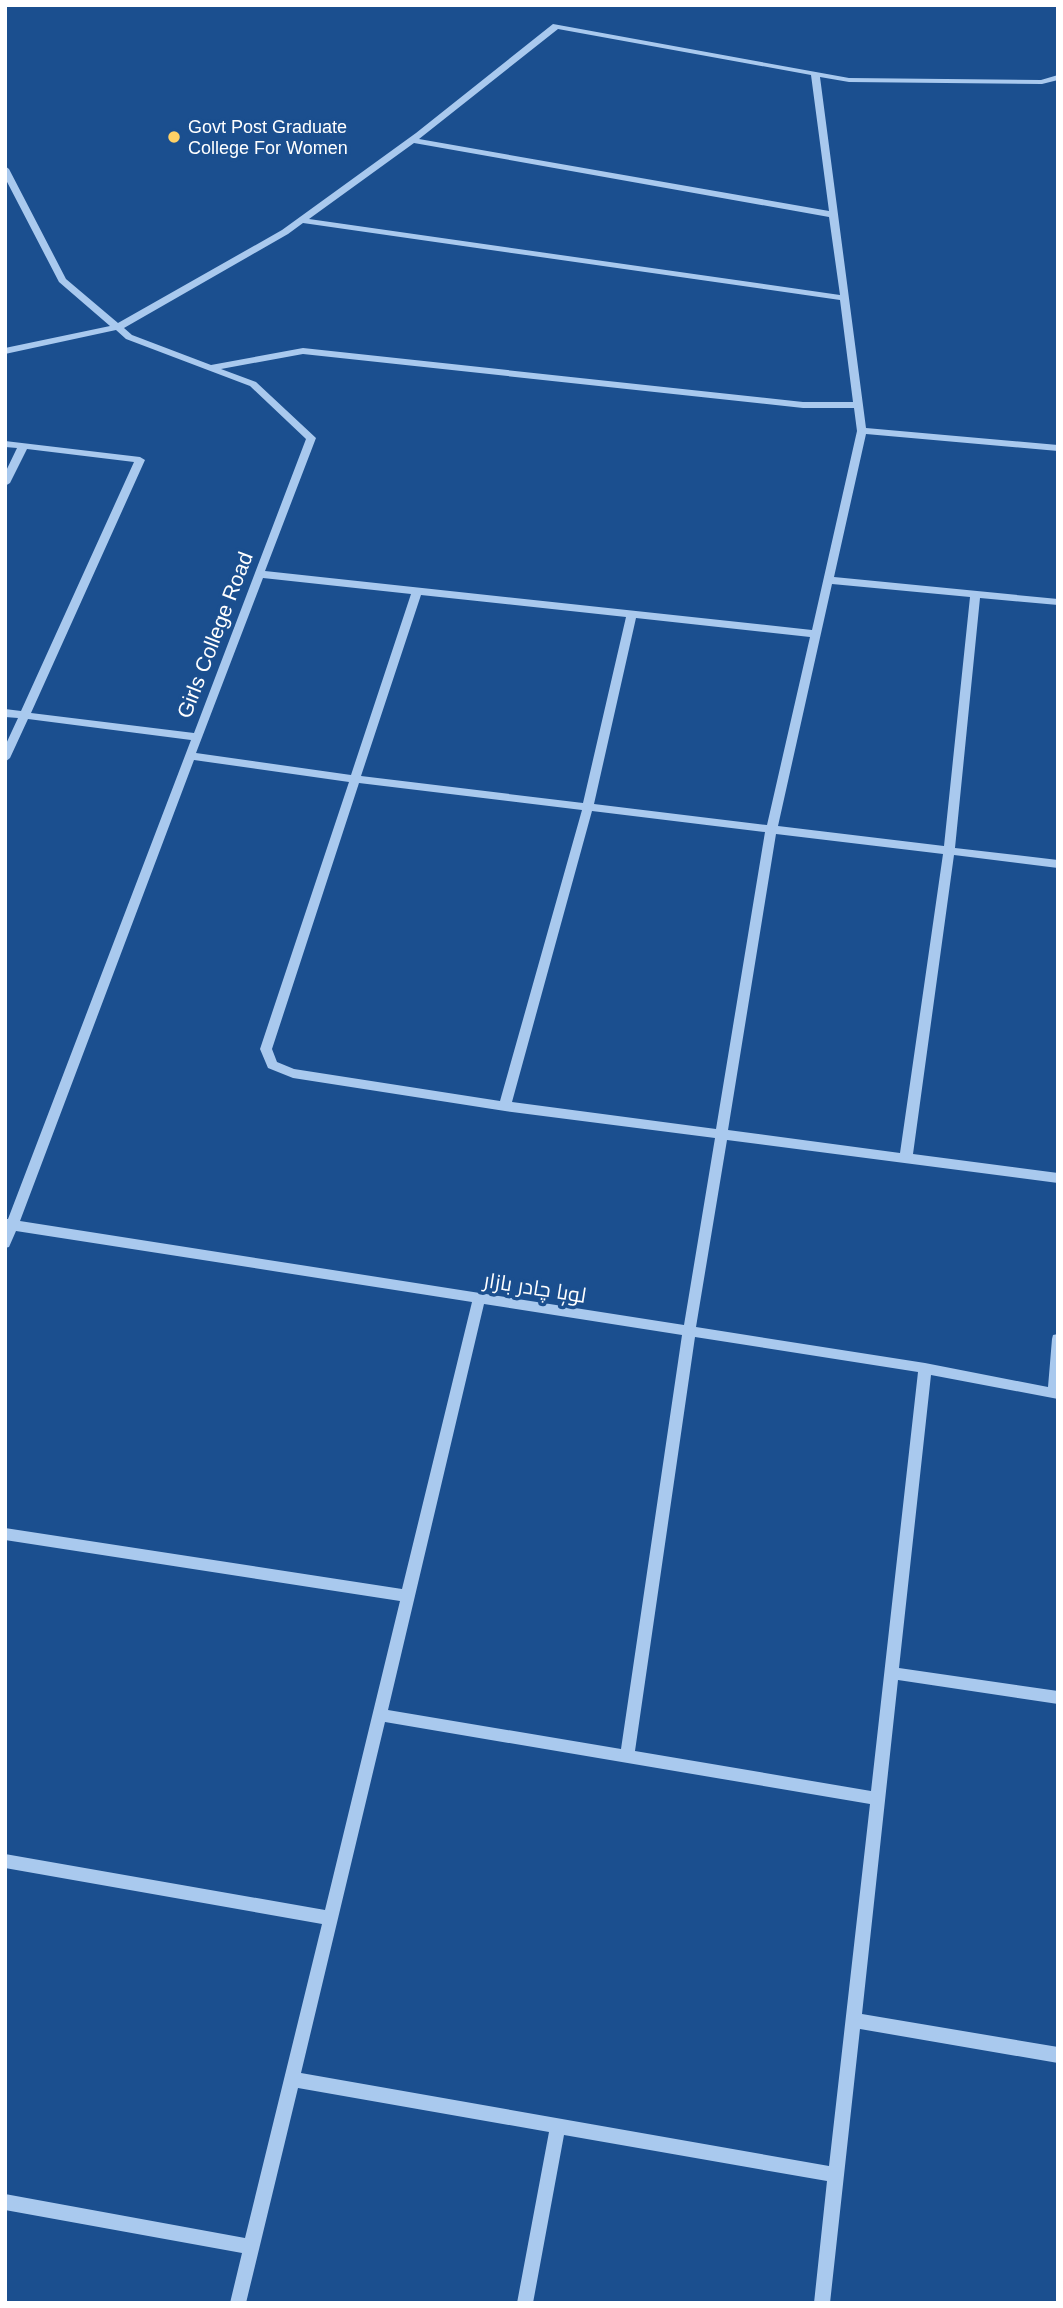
<svg xmlns="http://www.w3.org/2000/svg" width="1063" height="2308" viewBox="0 0 1063 2308" font-family="Helvetica,Cairo,sans-serif">
  <style>
    .lines { fill: none; stroke-linecap: round; stroke-linejoin: round }
    .minor { fill: #a9c9ee; fill-rule: evenodd }
    .poi-dot { fill: #ffd166; stroke: #1b4f8f; stroke-width: 2.5 }
    .labels { text-anchor: middle; stroke-width: 7; stroke-linejoin: round; paint-order: stroke }
    .far-poi-label { font-size: 18px; fill: #fff; stroke: #1b4f8f; text-anchor: start }
    .street-label { font-size: 21px; fill: #fff; stroke: #1b4f8f }
  </style>
  <rect width="100%" height="100%" fill="#1b4f8f"/>
  <g class="lines">
    <path class="minor" d="M 553,24 L 849,78 L 1041,80 L 1058,75 L 1058,80 L 1042,84 L 849,82 L 820,77 L 866,428 L 1058,445 L 1058,451 L 866,434 L 834,577 L 1058,599 L 1058,605 L 980,598 L 955,848 L 1058,860 L 1058,868 L 954,855 L 913,1154 L 1058,1173 L 1058,1183 L 727,1140 L 696,1327 L 925,1363 L 1048,1387 L 1052,1339 L 1053,1335 L 1058,1334 L 1058,1399 L 931,1375 L 899,1668 L 1058,1691 L 1058,1704 L 898,1680 L 862,2014 L 1058,2047 L 1058,2063 L 860,2029 L 830,2303 L 814,2303 L 827,2181 L 564,2135 L 533,2303 L 517,2303 L 549,2132 L 298,2088 L 246,2303 L 230,2303 L 242,2253 L 5,2210 L 5,2194 L 245,2238 L 322,1924 L 5,1868 L 5,1854 L 325,1910 L 400,1601 L 5,1540 L 5,1528 L 402,1589 L 472,1302 L 16,1231 L 9,1247 L 5,1248 L 5,1219 L 8,1219 L 191,740 L 28,719 L 10,758 L 5,762 L 5,746 L 18,718 L 5,717 L 5,709 L 21,711 L 134,462 L 27,449 L 10,483 L 5,486 L 5,473 L 17,448 L 5,447 L 5,441 L 140,457 L 145,460 L 31,713 L 194,733 L 306,439 L 250,386 L 126,339 L 116,330 L 5,354 L 5,348 L 110,326 L 59,282 L 5,178 L 5,166 L 9,169 L 66,279 L 118,323 L 282,230 L 416,133 ZM 558,29 L 811,75 L 829,211 L 419,139 ZM 414,143 L 829,217 L 840,295 L 309,219 ZM 303,223 L 840,300 L 853,402 L 803,402 L 303,348 L 211,365 L 132,335 L 124,328 L 288,234 ZM 303,354 L 803,408 L 854,408 L 857,431 L 812,630 L 265,571 L 316,438 L 256,382 L 221,369 ZM 263,578 L 411,594 L 351,775 L 196,753 ZM 832,584 L 970,597 L 944,846 L 778,826 ZM 421,595 L 626,617 L 583,803 L 361,776 ZM 636,618 L 810,637 L 767,825 L 594,804 ZM 194,760 L 349,782 L 260,1049 L 268,1068 L 293,1078 L 505,1111 L 715,1138 L 684,1325 L 20,1221 ZM 359,783 L 582,810 L 500,1101 L 294,1069 L 277,1062 L 272,1049 ZM 592,811 L 765,832 L 716,1129 L 512,1102 ZM 776,834 L 943,854 L 900,1153 L 728,1130 ZM 484,1304 L 682,1335 L 621,1749 L 388,1710 ZM 695,1337 L 918,1372 L 871,1791 L 635,1751 ZM 385,1722 L 870,1804 L 829,2166 L 301,2073 Z"/>
  </g>
  <circle class="poi-dot" cx="174" cy="137" r="7"/>
  <g class="labels">
    <g class="far-poi-label">
      <text x="188" y="133">Govt Post Graduate<tspan x="188" dy="21">College For Women</tspan></text>
    </g>
    <g class="street-label">
      <text transform="translate(215 635) rotate(-69)" y="7">Girls College Road</text>
      <text transform="translate(535 1288) rotate(9)" y="7">لوہا چادر بازار</text>
    </g>
  </g>
  <rect width="1063" height="2308" fill="none" stroke="#ffffff" stroke-width="14"/>
</svg>
